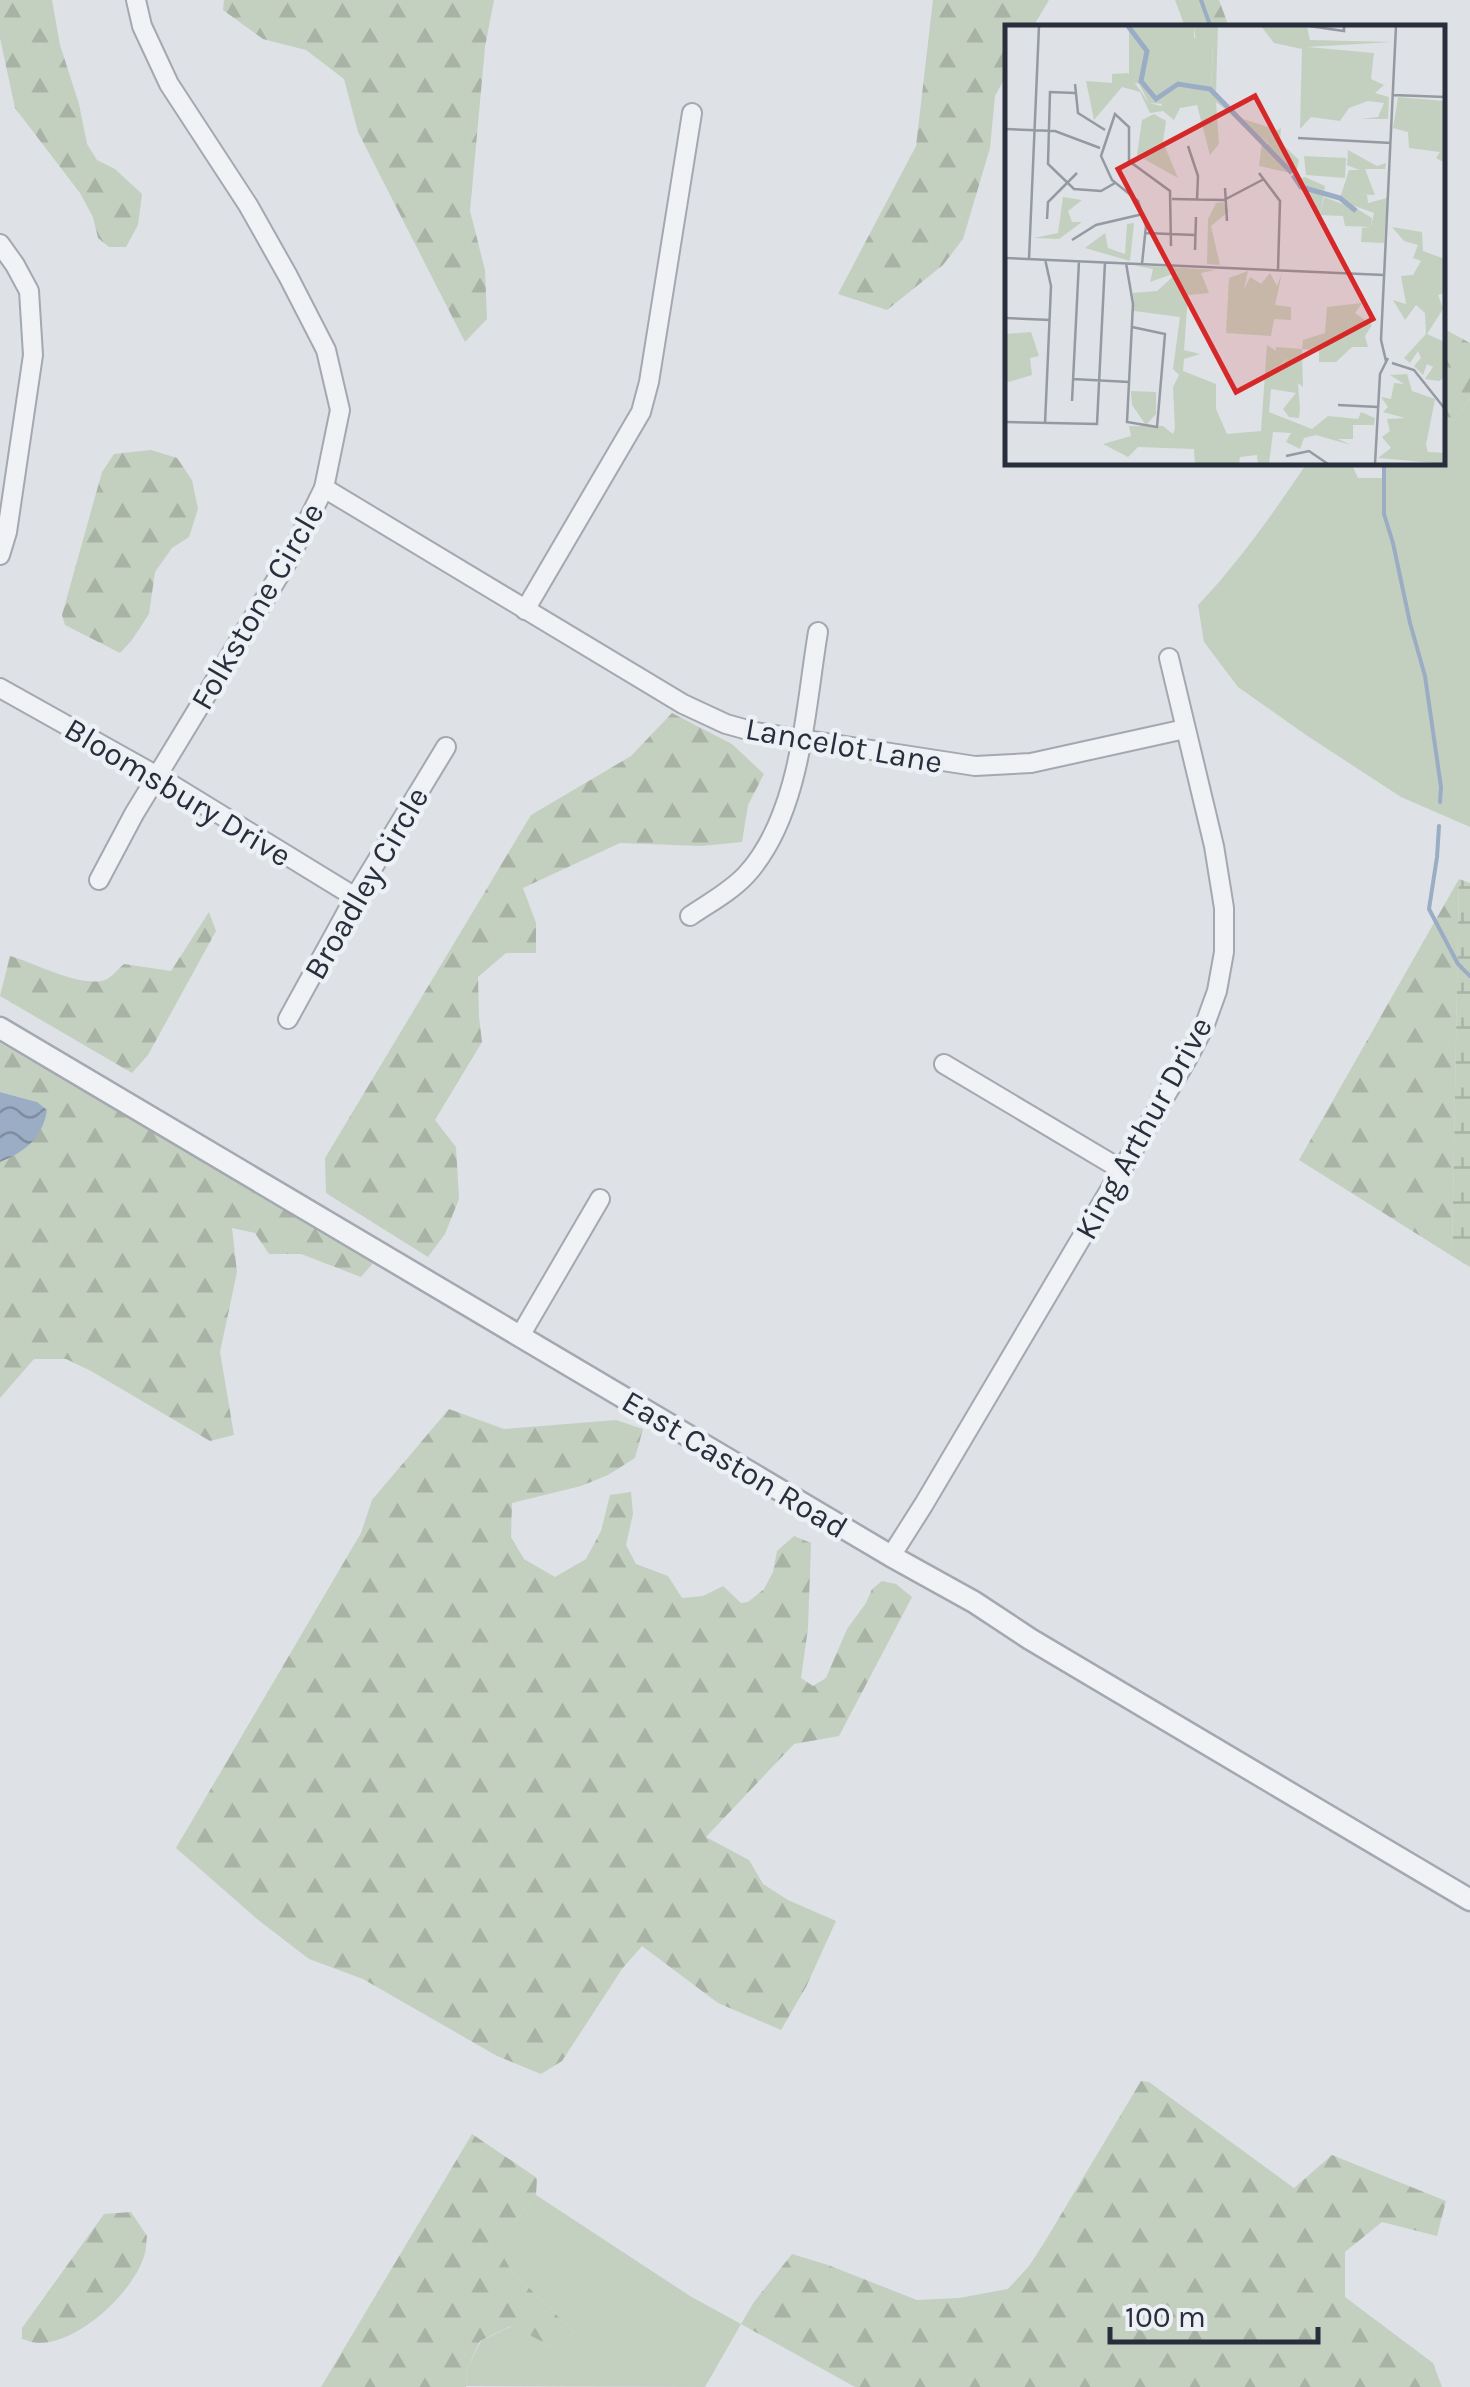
<svg xmlns="http://www.w3.org/2000/svg" width="1470" height="2387" viewBox="0 0 1470 2387" font-family="Karla,sans-serif">
  <style>
    .green { fill: #c3d0c0 }
    .forest { fill: url(#forest-firs) }
    .wetland { fill: url(#wetland-marsh) }
    .water { fill: url(#water-waves) }
    .lines { fill: none; stroke-linecap: round; stroke-linejoin: round }
    .stream { stroke: #9badc4; stroke-width: 4 }
    .minor-casing { stroke: #a4a8b0; stroke-width: 22 }
    .tertiary-casing { stroke: #a4a8b0; stroke-width: 25 }
    .minor { stroke: #f0f2f5; stroke-width: 18 }
    .tertiary { stroke: #f0f2f5; stroke-width: 20 }
    .labels { text-anchor: middle; stroke-width: 9; stroke-linejoin: round; paint-order: stroke }
    .street-label { font-size: 32px; fill: #282e3c; stroke: #edf0f4 }
    .inset-river { fill: none; stroke: #9badc4; stroke-width: 5 }
    .inset-road { fill: none; stroke: #9599a2; stroke-width: 2.5 }
    .view { fill: #d62828; fill-opacity: 0.15; stroke: #d62828; stroke-width: 5 }
    .inset-edge { fill: none; stroke: #282e3c; stroke-width: 5 }
  </style>
  <defs>
    <pattern id="forest-firs" width="22" height="20" patternUnits="userSpaceOnUse" patternTransform="scale(2.5)"><rect width="22" height="20" fill="#c3d0c0"/><path d="M5 1l3.5 6h-7zM16 11l3.5 6h-7z" fill="#a8b3a6"/></pattern>
    <pattern id="wetland-marsh" width="20" height="14" patternUnits="userSpaceOnUse" patternTransform="scale(2.5)"><rect width="20" height="14" fill="#c3d0c0"/><path d="M1 5h8M5 5V1M11 12h8M15 12V8" fill="none" stroke="#a8b3a6"/></pattern>
    <pattern id="water-waves" width="16" height="10" patternUnits="userSpaceOnUse" patternTransform="scale(2.5)"><rect width="16" height="10" fill="#9badc4"/><path d="M0 5q4-4 8 0t8 0" fill="none" stroke="#7e8da0"/></pattern>
  </defs>
  <rect width="100%" height="100%" fill="#dee1e6"/>
  <g class="green">
    <path d="M 1470,399 L 1470,827 L 1401,797 L 1306,735 L 1238,687 L 1204,642 L 1198,605 C 1239,562 1274,512 1307,463 L 1351,463 L 1358,478 L 1384,478 L 1384,463 L 1442,462 L 1443,414 L 1453,421 Z"/>
    <polygon points="536,2195 690,2296 741,2324 705,2387 466,2386 467,2369 481,2341 512,2326 551,2346 575,2333 511,2270 497,2247 515,2221"/>
  </g>
  <g class="forest">
    <polygon points="0,0 52,0 60,45 79,104 87,144 97,160 115,169 142,194 138,225 126,247 109,247 98,238 93,217 80,193 15,108 0,38"/>
    <polygon points="224,0 494,0 485,47 470,211 485,270 487,319 465,342 358,132 344,79 306,50 263,39 223,10"/>
    <polygon points="933,0 1049,0 1033,27 1008,28 1007,74 995,96 990,148 963,239 943,265 887,310 838,294 916,146"/>
    <polygon points="1175,0 1219,0 1229,27 1185,27"/>
    <polygon points="1442,325 1448,331 1470,343 1470,399 1453,421 1443,414"/>
    <polygon points="151,450 177,458 192,480 198,509 189,537 172,548 155,572 149,614 132,640 120,653 65,625 62,615 102,472 114,454"/>
    <polygon points="672,713 732,744 764,774 748,805 742,842 701,846 620,843 523,888 536,923 536,953 506,953 478,977 479,1017 482,1042 435,1120 456,1147 459,1199 445,1234 428,1257 326,1193 325,1158 531,815 631,756"/>
    <polygon points="1459,879 1452,1256 1299,1160"/>
    <path d="M 209,912 L 216,931 L 148,1055 L 132,1073 L 0,996 L 10,956 C 35,963 80,988 105,980 C 111,978 118,969 124,964 L 171,971 Z"/>
    <polygon points="0,1043 248,1186 373,1263 361,1277 301,1254 269,1254 255,1233 232,1228 237,1272 220,1352 234,1435 210,1441 91,1371 66,1359 34,1359 0,1398 0,1162 3,1161 37,1102 0,1092"/>
    <polygon points="449,1409 504,1429 616,1420 643,1429 635,1458 608,1475 581,1486 512,1503 511,1537 524,1559 555,1577 586,1559 601,1531 610,1495 631,1492 633,1514 626,1545 636,1564 668,1576 682,1598 703,1596 723,1586 741,1603 748,1602 764,1589 773,1572 777,1551 794,1536 811,1543 808,1628 801,1678 813,1686 826,1678 847,1629 866,1603 872,1589 882,1581 896,1584 912,1597 839,1736 794,1744 706,1837 749,1860 763,1884 788,1900 836,1921 806,1987 781,2030 718,2003 642,1946 622,1969 562,2061 541,2074 497,2056 363,1979 309,1959 257,1919 176,1848 361,1533 372,1500"/>
    <polygon points="1141,2081 1149,2082 1294,2188 1332,2155 1446,2201 1437,2236 1382,2222 1345,2252 1345,2297 1433,2363 1442,2387 855,2387 741,2324 754,2302 792,2254 828,2265 917,2300 959,2298 1008,2289 1029,2266 1044,2243"/>
    <polygon points="472,2134 537,2178 536,2195 515,2221 498,2247 511,2270 575,2333 565,2341 551,2346 511,2326 480,2341 467,2369 466,2387 321,2387"/>
    <path d="M 131,2212 L 147,2236 C 146,2244 146,2253 143,2259 C 131,2294 77,2345 37,2343 C 34,2343 26,2340 22,2339 L 22,2328 L 104,2214 Z"/>
  </g>
  <polygon class="wetland" points="1459,879 1470,883 1470,1267 1452,1256"/>
  <path class="water" d="M 0,1092 L 37,1102 L 47,1110 C 43,1137 25,1152 0,1162 Z"/>
  <g class="lines">
    <g class="stream">
      <polyline points="1201,0 1211,28"/>
      <polyline points="1384,462 1384,514 1393,543 1410,623 1425,676 1441,787 1440,802"/>
      <polyline points="1439,826 1437,857 1429,909 1458,964 1470,976"/>
    </g>
    <defs>
      <g id="minor">
        <polyline points="0,244 15,265 29,291 33,355 7,532 0,555"/>
        <polyline points="324,488 683,704 726,724 755,732 975,766 1031,763 1185,729"/>
        <polyline points="525,610 641,412 649,382 692,113"/>
        <polyline points="0,688 159,777 355,897"/>
        <polyline points="99,880 134,814 289,559 324,488 340,410 326,350 288,276 248,205 169,84 142,26 136,0"/>
        <path d="M 690,916 C 709,903 730,892 746,875 C 801,815 805,710 818,632"/>
        <polyline points="288,1019 355,897 446,747"/>
        <polyline points="944,1064 1122,1170"/>
        <polyline points="520,1336 600,1199"/>
        <polyline points="891,1556 924,1504 1186,1061 1204,1027 1217,991 1224,952 1224,908 1214,846 1169,658"/>
      </g>
      <polyline id="tertiary" points="0,1028 891,1556 974,1602 1030,1639 1470,1900"/>
    </defs>
    <use href="#minor" class="minor-casing"/>
    <use href="#tertiary" class="tertiary-casing"/>
    <use href="#minor" class="minor"/>
    <use href="#tertiary" class="tertiary"/>
  </g>
  <g class="labels">
    <g class="street-label">
      <text transform="translate(257 606) rotate(-60)" y="11">Folkstone Circle</text>
      <text transform="translate(844 745) rotate(10)" y="11">Lancelot Lane</text>
      <text transform="translate(178 792) rotate(31)" y="11">Bloomsbury Drive</text>
      <text transform="translate(366 883) rotate(-60)" y="11">Broadley Circle</text>
      <text transform="translate(1143 1128) rotate(-61)" y="11">King Arthur Drive</text>
      <text transform="translate(735 1464) rotate(31)" y="11">East Caston Road</text>
    </g>
  </g>
  <g transform="translate(1005 25)">
    <rect width="440" height="440" fill="#dee1e6"/>
    <path d="M 124,1 L 189,1 L 189,13 L 208,21 L 206,62 L 165,61 L 160,79 L 144,78 L 134,59 L 124,56 ZM 276,103 L 275,117 L 294,135 L 291,149 L 254,141 L 257,118 L 264,119 L 260,112 ZM 299,131 L 341,133 L 340,153 L 301,150 ZM 346,168 L 362,170 L 363,178 L 382,173 L 379,218 L 356,217 L 357,203 L 366,202 L 369,188 L 344,179 ZM 271,322 L 297,324 L 298,362 L 274,344 L 282,334 L 270,329 Z" fill="#c3d0c0"/>
    <path d="M 189,1 L 213,1 L 211,67 L 238,94 L 269,104 L 269,112 L 260,113 L 265,120 L 211,77 L 214,119 L 205,130 L 192,80 L 175,83 L 169,95 L 158,86 L 145,88 L 135,67 L 117,62 L 89,95 L 81,56 L 107,58 L 107,49 L 123,48 L 144,78 L 156,81 L 165,61 L 206,62 L 208,22 L 191,20 ZM 256,1 L 302,1 L 305,15 L 387,17 L 302,22 L 369,28 L 366,54 L 379,60 L 370,68 L 384,72 L 383,94 L 356,94 L 373,92 L 379,78 L 363,76 L 344,83 L 335,96 L 306,92 L 295,104 L 297,24 L 269,18 ZM 393,72 L 440,76 L 440,138 L 431,133 L 435,127 L 404,123 L 403,107 L 388,103 ZM 149,89 L 161,96 L 158,117 L 173,153 L 132,130 L 137,95 ZM 343,125 L 372,141 L 381,138 L 380,144 L 360,144 L 370,170 L 346,169 L 344,179 L 367,193 L 366,202 L 340,201 L 338,191 L 315,190 L 319,172 L 343,181 L 335,173 L 344,145 L 354,145 L 342,140 ZM 58,172 L 77,175 L 63,186 L 67,197 L 77,197 L 54,214 L 29,213 L 53,208 ZM 218,177 L 224,186 L 206,201 L 215,240 L 202,239 L 203,194 L 211,178 ZM 129,198 L 125,236 L 80,223 L 100,208 L 103,223 L 120,229 L 122,199 ZM 387,202 L 417,207 L 418,226 L 440,234 L 440,268 L 433,270 L 438,284 L 422,309 L 440,317 L 440,352 L 434,356 L 420,354 L 428,342 L 422,339 L 418,350 L 409,341 L 416,333 L 413,326 L 405,338 L 399,333 L 421,309 L 420,288 L 411,280 L 400,295 L 388,275 L 401,279 L 396,251 L 408,250 L 416,236 L 408,233 L 413,220 L 399,216 ZM 128,240 L 210,245 L 196,248 L 204,268 L 183,270 L 179,325 L 195,329 L 179,334 L 178,346 L 211,359 L 211,384 L 222,409 L 256,406 L 262,320 L 282,333 L 274,342 L 293,358 L 295,384 L 294,393 L 284,392 L 278,384 L 291,368 L 266,364 L 264,387 L 307,404 L 323,391 L 353,394 L 356,387 L 370,393 L 369,400 L 348,400 L 348,414 L 333,414 L 346,420 L 311,410 L 299,413 L 295,424 L 281,417 L 286,408 L 268,407 L 264,439 L 253,439 L 252,430 L 235,432 L 234,439 L 190,439 L 189,424 L 133,422 L 123,432 L 98,419 L 126,411 L 124,401 L 158,401 L 168,409 L 170,403 L 168,362 L 174,350 L 168,344 L 175,292 L 129,286 L 128,268 L 152,266 L 173,247 L 145,257 L 148,244 ZM 243,246 L 239,264 L 245,252 L 256,259 L 265,248 L 272,261 L 277,248 L 270,280 L 286,282 L 286,295 L 269,294 L 266,311 L 221,308 L 224,253 ZM 357,278 L 350,288 L 367,300 L 360,311 L 363,322 L 347,322 L 331,337 L 314,337 L 314,325 L 297,324 L 298,315 L 320,308 L 322,282 ZM 26,307 L 34,331 L 25,333 L 27,350 L 0,358 L 0,309 ZM 402,349 L 407,366 L 430,374 L 421,420 L 423,427 L 440,428 L 440,439 L 373,433 L 386,423 L 377,412 L 385,406 L 382,394 L 400,393 L 378,387 L 383,382 L 376,372 L 386,374 L 389,358 L 399,359 L 385,350 ZM 126,366 L 151,367 L 151,389 L 141,400 L 127,380 Z" fill="#c3d0c0"/>
    <path d="M 300,152 L 320,161 L 315,190 L 292,154 Z" fill="#c3d0c0"/>
    <path class="inset-river" d="M 123,1 L 142,26 L 136,56 L 151,74 L 173,59 L 205,64 L 287,148M 288,150 L 296,162 L 335,173 L 351,186"/>
    <path class="inset-road" d="M 304,1 L 339,6 L 339,1M 70,59 L 73,88 L 100,105M 70,68 L 45,67 L 43,139 L 69,164 L 96,166 L 110,158M 388,70 L 440,72M 0,104 L 50,106 L 95,123M 293,113 L 386,118M 183,121 L 193,151 L 192,175M 254,148 L 275,176 L 273,245M 220,163 L 222,196M 167,174 L 219,175 L 259,154M 42,194 L 43,177 L 72,148M 140,208 L 190,210M 67,215 L 91,200 L 138,189M 190,225 L 191,192M 0,233 L 379,250M 24,234 L 34,1M 40,234 L 46,261 L 40,399M 121,238 L 128,279 L 122,397 L 152,402 L 160,309 L 127,302M 137,239 L 141,201 L 133,176 L 107,155 L 96,131 L 110,89 L 124,102 L 124,136 L 165,166 L 166,221M 0,293 L 45,295M 381,336 L 376,315 L 391,1M 387,338 L 409,345 L 440,384M 68,354 L 124,357M 67,376 L 74,236M 333,380 L 373,382M 0,397 L 92,399 L 100,237M 281,431 L 304,426 L 323,439M 370,439 L 375,349 L 383,333"/>
    <path class="view" d="M 250,71 L 368,294 L 231,367 L 113,144 Z"/>
    <rect width="440" height="440" class="inset-edge"/>
  </g>
  <path d="M1110 2327v15h208v-15" fill="none" stroke="#282e3c" stroke-width="5"/>
  <text x="1125" y="2327" font-size="30" fill="#282e3c" stroke="#edf0f4" stroke-width="8" paint-order="stroke">100 m</text>
</svg>
